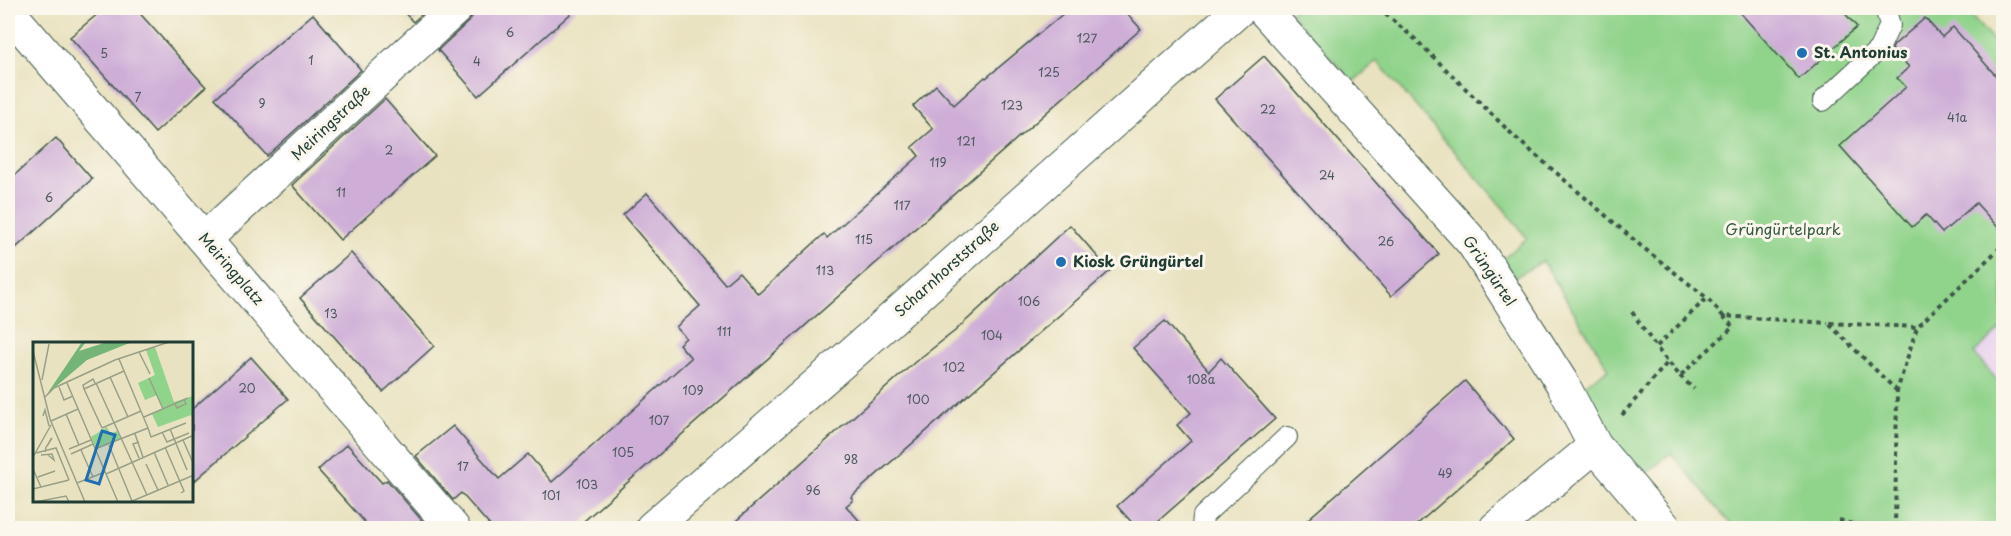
<svg xmlns="http://www.w3.org/2000/svg" width="2011" height="536" viewBox="0 0 2011 536" font-family="'Playpen Sans',sans-serif">
  <style>
    .built { fill: #e9d2ee }
    .green { fill: #90d38b; stroke: #588860; stroke-width: 1.5 }
    .building { fill: #ceadd7 }
    .lines { fill: none; stroke-linecap: round; stroke-linejoin: round }
    .service-casing { stroke: #3d5649; stroke-width: 22 }
    .minor-casing { stroke: #3d5649; stroke-width: 35 }
    .path { stroke: #3d5649; stroke-width: 4; stroke-dasharray: 4.5 4.5; stroke-linecap: butt }
    .service { stroke: #fff; stroke-width: 20 }
    .minor { stroke: #fff; stroke-width: 33 }
    .poi-dot { fill: #1f6fb2; stroke: #fbf7ec; stroke-width: 2 }
    .labels { text-anchor: middle; stroke-width: 6; stroke-linejoin: round; paint-order: stroke }
    .number-label { font-size: 12px; fill: #4b595d }
    .poi-label { font-size: 15px; font-weight: bold; fill: #1f3d34; stroke: #fbf7ec; text-anchor: start }
    .street-label { font-size: 15px; fill: #1f3d34; stroke: #fbf7ec }
    .park-label { font-size: 15px; fill: #365b45; stroke: #fbf7ec }
    .inset-road { fill: none; stroke: #98a088; stroke-width: 1.5 }
    .view { fill: #1f6fb2; fill-opacity: 0.15; stroke: #1f6fb2; stroke-width: 3 }
    .inset-edge { fill: none; stroke: #1f3d34; stroke-width: 3 }
  </style>
  <rect width="100%" height="100%" fill="#fbf7ec"/>
  <filter id="ink" filterUnits="userSpaceOnUse"><feTurbulence type="fractalNoise" baseFrequency=".0167" numOctaves="2"/><feDisplacementMap in="SourceGraphic" scale="12" xChannelSelector="R" yChannelSelector="G"/><feConvolveMatrix kernelMatrix="1 2 1 2 8 2 1 2 1" color-interpolation-filters="sRGB"/></filter>
  <filter id="wash" filterUnits="userSpaceOnUse"><feTurbulence type="fractalNoise" baseFrequency=".008" numOctaves="4" result="noise"/><feDisplacementMap in="SourceGraphic" scale="24" xChannelSelector="R" yChannelSelector="G"/><feGaussianBlur stdDeviation="1.35" result="paint"/><feColorMatrix in="noise" values="0 0 0 0 0 0 0 0 0 0 0 0 0 0 0 0 0 1.4 0 .05"/><feComposite in="paint" operator="in"/></filter>
  <g filter="url(#wash)">
    <rect width="100%" height="100%" fill="#e9e2c0"/>
    <polygon class="built" points="2003,327 2003,387 1974,353"/>
    <polygon class="green" points="1296,8 1964,8 2003,52 2003,327 1974,353 2003,387 2003,528 1734,528 1671,453 1642,477 1615,447 1581,387 1609,369 1543,261 1514,278 1503,259 1527,238 1504,209 1377,61 1353,82 1290,13"/>
    <g id="blocks">
      <g class="building">
        <polygon points="105,8 135,8 206,87 155,133 70,37"/>
        <polygon points="400,8 429,8 413,22"/>
        <polygon points="474,8 577,8 478,96 438,50 469,21 474,14"/>
        <polygon points="1070,8 1122,8 1141,29 576,528 492,528 461,493 453,500 416,456 453,426 499,479 528,454 552,482 691,358 679,344 686,338 676,327 700,306 623,215 647,193 725,284 739,272 758,294 824,234 827,238 919,156 912,147 933,129 913,106 936,85 954,105 985,77 986,78"/>
        <polygon points="1736,8 1840,8 1857,27 1799,79"/>
        <polygon points="313,14 361,70 267,156 215,98"/>
        <polygon points="1925,18 1942,37 1953,27 2004,85 2004,234 1976,203 1942,233 1926,215 1912,227 1840,146 1906,87 1897,78 1909,67 1892,49 1894,45"/>
        <polygon points="1264,56 1439,254 1391,296 1215,99"/>
        <polygon points="385,99 435,156 340,240 292,185"/>
        <polygon points="56,138 92,179 8,255 8,181"/>
        <polygon points="1070,225 1110,271 851,497 853,500 846,506 866,528 728,528 915,362 955,331"/>
        <polygon points="351,253 434,346 383,392 300,298"/>
        <polygon points="1165,321 1209,371 1221,358 1275,419 1150,528 1137,528 1117,506 1191,441 1177,425 1191,413 1133,348"/>
        <polygon points="251,357 288,399 192,483 192,409"/>
        <polygon points="1465,381 1514,439 1413,528 1298,528"/>
        <polygon points="347,444 382,483 387,480 425,524 421,528 370,528 318,470"/>
      </g>
    </g>
  </g>
  <g filter="url(#ink)">
    <use href="#blocks" fill-opacity="0" stroke="#3d5649" stroke-width="1.5"/>
    <g class="lines">
      <defs>
        <g id="service">
          <polyline points="1823,101 1879,49 1890,25 1885,8"/>
          <polyline points="1202,528 1203,516 1287,437"/>
        </g>
        <g id="minor">
          <polyline points="1262,8 1473,243 1562,383 1595,446 1665,528"/>
          <polyline points="8,11 453,528"/>
          <polyline points="205,239 456,8"/>
          <polyline points="652,528 879,330 1241,8"/>
          <polyline points="1496,528 1595,446"/>
        </g>
      </defs>
      <use href="#service" class="service-casing"/>
      <use href="#minor" class="minor-casing"/>
      <g class="path">
        <polyline points="1378,8 1415,39 1516,138 1641,246 1707,298"/>
        <polyline points="1632,312 1656,347"/>
        <polyline points="1723,316 1733,327 1680,376 1656,347 1707,298 1723,316 1828,323"/>
        <polyline points="1680,376 1694,389"/>
        <polyline points="1897,391 1828,323 1917,327 2004,244"/>
        <polyline points="1622,415 1668,362"/>
        <polyline points="1839,520 1866,528"/>
        <polyline points="1895,528 1897,391 1917,327"/>
      </g>
      <use href="#service" class="service"/>
      <use href="#minor" class="minor"/>
    </g>
  </g>
  <g class="poi-dot">
    <circle cx="1802" cy="53" r="6"/>
    <circle cx="1061" cy="262" r="6"/>
  </g>
  <g class="labels">
    <g class="number-label">
      <text x="510" y="37">6</text>
      <text x="1087" y="43">127</text>
      <text x="104" y="58">5</text>
      <text x="311" y="65">1</text>
      <text x="477" y="66">4</text>
      <text x="1049" y="77">125</text>
      <text x="138" y="102">7</text>
      <text x="262" y="108">9</text>
      <text x="1012" y="110">123</text>
      <text x="1268" y="114">22</text>
      <text x="1957" y="122">41a</text>
      <text x="966" y="146">121</text>
      <text x="389" y="155">2</text>
      <text x="938" y="167">119</text>
      <text x="1327" y="180">24</text>
      <text x="341" y="197">11</text>
      <text x="49" y="202">6</text>
      <text x="902" y="210">117</text>
      <text x="864" y="244">115</text>
      <text x="1386" y="246">26</text>
      <text x="825" y="275">113</text>
      <text x="1029" y="306">106</text>
      <text x="331" y="318">13</text>
      <text x="724" y="336">111</text>
      <text x="992" y="340">104</text>
      <text x="954" y="372">102</text>
      <text x="1201" y="384">108a</text>
      <text x="247" y="393">20</text>
      <text x="693" y="395">109</text>
      <text x="918" y="404">100</text>
      <text x="659" y="425">107</text>
      <text x="623" y="457">105</text>
      <text x="851" y="464">98</text>
      <text x="463" y="471">17</text>
      <text x="1445" y="478">49</text>
      <text x="587" y="489">103</text>
      <text x="813" y="495">96</text>
      <text x="551" y="500">101</text>
    </g>
    <g class="poi-label">
      <text x="1814" y="58">St. Antonius</text>
      <text x="1073" y="267">Kiosk Grüngürtel</text>
    </g>
    <g class="street-label">
      <text transform="translate(331 123) rotate(-43)" y="5">Meiringstraße</text>
      <text transform="translate(231 269) rotate(49)" y="5">Meiringplatz</text>
      <text transform="translate(947 269) rotate(-42)" y="5">Scharnhorststraße</text>
      <text transform="translate(1489 271) rotate(56)" y="5">Grüngürtel</text>
    </g>
    <g class="park-label">
      <text x="1783" y="235">Grüngürtelpark</text>
    </g>
  </g>
  <g transform="translate(33 342)">
    <rect width="160" height="160" fill="#e9e2c0"/>
    <path d="M 122,5 L 141,60 L 160,54 L 160,79 L 158,73 L 125,85 L 119,72 L 130,67 L 124,53 L 112,58 L 105,41 L 122,33 L 113,8 ZM 74,85 L 77,92 L 84,89 L 88,97 L 63,107 L 58,95 Z" fill="#90d38b"/>
    <path d="M 49,0 L 53,0 L 46,9 L 74,0 L 99,0 L 54,18 L 14,52 Z" fill="#74b577"/>
    <path class="inset-road" d="M 0,9 L 17,77 L 52,160M 106,10 L 117,32M 77,35 L 95,75M 116,36 L 130,67M 9,38 L 16,2M 34,41 L 85,160M 63,41 L 114,153M 26,45 L 31,58 L 40,54M 51,47 L 91,29M 51,47 L 69,86M 51,47 L 50,43 L 60,37 L 62,41M 11,56 L 21,46 L 82,18 L 136,0M 142,62 L 144,66 L 153,62 L 151,58M 33,72 L 46,103M 10,74 L 12,68 L 16,84M 111,75 L 155,56M 18,79 L 45,67M 69,86 L 108,69M 115,86 L 118,95 L 153,81M 137,87 L 154,128M 129,90 L 134,100 L 156,91M 102,92 L 110,115M 150,98 L 161,123M 106,100 L 100,102 L 106,116M 76,103 L 99,159M 132,105 L 151,149 L 148,151M 36,107 L 58,98M 62,107 L 115,86 L 86,17M 48,108 L 60,135M 12,110 L 13,105 L 14,104 L 18,97 L 19,96 L 14,104M 121,110 L 135,143M 3,111 L 23,106 L 36,138M 38,112 L 60,102M 8,113 L 19,112 L 21,118 L 15,113M 0,115 L 18,83M 113,122 L 125,148M 0,127 L 8,145M 73,132 L 161,93M 5,135 L 22,129M 44,141 L 72,130M 0,147 L 36,138M 2,160 L 33,154 L 36,160M 97,160 L 161,133"/>
    <path class="view" d="M 69,89 L 82,93 L 66,142 L 53,138 Z"/>
    <rect width="160" height="160" class="inset-edge"/>
  </g>
  <rect width="2011" height="536" fill="none" stroke="#fbf7ec" stroke-width="30"/>
</svg>
